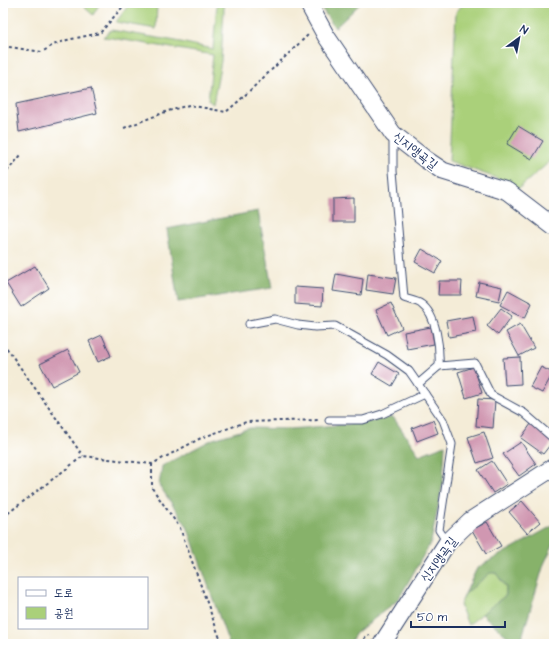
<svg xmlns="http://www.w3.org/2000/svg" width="557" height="647" viewBox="0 0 557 647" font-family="'Architects Daughter','Poor Story',sans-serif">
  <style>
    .green { fill: #aad07a; stroke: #62806c }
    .forest { fill: #87b26a; stroke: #517064 }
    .building { fill: #d097b1 }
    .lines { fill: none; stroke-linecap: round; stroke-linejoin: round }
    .service-casing { stroke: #3c4b70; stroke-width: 9 }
    .tertiary-casing { stroke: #3c4b70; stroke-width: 19 }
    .path { stroke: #3c4b70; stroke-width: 2; stroke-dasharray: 3 3; stroke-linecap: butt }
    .service { stroke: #fff; stroke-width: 7 }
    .tertiary { stroke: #fff; stroke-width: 17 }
    .labels { text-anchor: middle; stroke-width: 3; stroke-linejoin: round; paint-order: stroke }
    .street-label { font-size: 13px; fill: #1b2f5e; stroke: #fff }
  </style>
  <rect width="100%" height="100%" fill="#fff"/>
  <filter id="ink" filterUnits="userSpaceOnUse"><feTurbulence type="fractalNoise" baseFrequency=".025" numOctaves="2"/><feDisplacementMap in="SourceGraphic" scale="8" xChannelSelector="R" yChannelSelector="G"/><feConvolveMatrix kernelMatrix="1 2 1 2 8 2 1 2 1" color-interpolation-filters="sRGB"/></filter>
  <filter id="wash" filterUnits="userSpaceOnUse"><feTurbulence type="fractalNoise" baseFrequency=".012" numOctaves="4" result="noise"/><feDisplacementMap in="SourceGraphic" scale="16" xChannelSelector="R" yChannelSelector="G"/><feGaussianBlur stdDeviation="0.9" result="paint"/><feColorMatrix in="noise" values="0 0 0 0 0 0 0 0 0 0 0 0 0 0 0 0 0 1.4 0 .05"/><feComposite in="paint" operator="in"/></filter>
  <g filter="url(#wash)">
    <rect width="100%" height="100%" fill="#f4ecd7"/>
    <g class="green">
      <polygon points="83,3 100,3 93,15 83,6"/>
      <polygon points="130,3 157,3 156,29 116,22"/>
      <polygon points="217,3 223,3 224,10 221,61 213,104 208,100 213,55 112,38 103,37 111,30 176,41 213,49"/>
      <polygon points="464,3 548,3 554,7 554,158 518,189 496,178 449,161 456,12"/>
      <polygon points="490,572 496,573 506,587 506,595 468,625 460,605 465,594"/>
    </g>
    <g class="forest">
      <polygon points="318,3 361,3 335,28"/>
      <polygon points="258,211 272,288 178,302 167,229"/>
      <polygon points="393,417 419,455 445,445 443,482 431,542 398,600 356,633 349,644 229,644 187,526 159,485 162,466 213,439 250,428 289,429 363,423"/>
      <polygon points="554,525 554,543 544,564 520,644 516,644 482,614 506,595 506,587 496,573 490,573 465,594 476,570 482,565"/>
    </g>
    <g id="blocks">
      <g class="building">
        <polygon points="91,88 97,113 19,132 16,104"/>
        <polygon points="518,126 543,141 532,159 507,144"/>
        <polygon points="354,198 354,222 333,222 333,199"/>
        <polygon points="422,249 442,261 435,273 415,262"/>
        <polygon points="35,266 49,288 21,307 6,283"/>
        <polygon points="336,274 363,279 361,295 333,291"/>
        <polygon points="368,274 396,278 393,294 366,290"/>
        <polygon points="439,281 462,281 461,295 438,295"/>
        <polygon points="479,282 502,287 499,301 476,296"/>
        <polygon points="295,287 323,289 322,306 295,304"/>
        <polygon points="508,290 532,303 525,318 500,305"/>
        <polygon points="391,303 402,328 387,335 376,310"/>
        <polygon points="501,308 512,316 498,335 487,326"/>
        <polygon points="473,316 476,332 449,337 446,321"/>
        <polygon points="520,324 534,348 519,356 506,332"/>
        <polygon points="431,327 434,344 407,349 404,332"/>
        <polygon points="102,335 111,356 98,362 89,341"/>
        <polygon points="68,350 79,372 52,386 40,364"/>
        <polygon points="520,357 521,384 505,385 503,358"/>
        <polygon points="379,362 399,374 392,386 372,374"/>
        <polygon points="474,367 482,393 466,398 458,372"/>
        <polygon points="541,367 553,373 542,393 530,387"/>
        <polygon points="478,399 495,400 493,428 476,426"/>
        <polygon points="433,420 438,433 417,441 412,428"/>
        <polygon points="531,424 553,441 543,454 521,438"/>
        <polygon points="484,432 493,458 477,463 468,437"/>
        <polygon points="521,442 536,464 519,476 503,454"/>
        <polygon points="492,461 507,484 493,493 478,470"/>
        <polygon points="522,501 540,522 527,533 509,512"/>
        <polygon points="487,522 501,546 486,554 472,530"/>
      </g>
    </g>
  </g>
  <g filter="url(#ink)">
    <use href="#blocks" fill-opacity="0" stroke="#3c4b70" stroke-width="1"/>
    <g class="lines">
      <defs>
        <g id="service">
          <path d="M 393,135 L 393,171 L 404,298 C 409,300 417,301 421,304 C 437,315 440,348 439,366 L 418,384"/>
          <polyline points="249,324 275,319 298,325 315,327 335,326 387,355 409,371 443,420 452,444 439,530 447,542"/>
          <polyline points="439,366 475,363 491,395 524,413 554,439"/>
          <polyline points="329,420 363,420 382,414 425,394"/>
        </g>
        <g id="tertiary">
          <polyline points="308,3 326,36 393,134 425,159 443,171 507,191 554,227"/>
          <polyline points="382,644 447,543 470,521 554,467"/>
        </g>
      </defs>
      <use href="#service" class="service-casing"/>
      <use href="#tertiary" class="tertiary-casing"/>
      <g class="path">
        <polyline points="3,46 42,52 53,45 67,40 100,33 126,3"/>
        <polyline points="124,128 168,111 189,105 226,112 240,100 309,34"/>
        <polyline points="3,176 21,155"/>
        <polyline points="3,343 83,456"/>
        <polyline points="152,464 152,488 180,528 222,644"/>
        <polyline points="3,517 83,456 152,464 201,438 246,422 320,420"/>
        <polyline points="361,644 366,636 370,635"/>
      </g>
      <use href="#service" class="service"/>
      <use href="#tertiary" class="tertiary"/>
    </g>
  </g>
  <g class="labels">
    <g class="street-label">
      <text transform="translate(416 150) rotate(38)" y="5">신지앵곡길</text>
      <text transform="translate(438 559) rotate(-54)" y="5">신지앵곡길</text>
    </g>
  </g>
  <rect width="557" height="647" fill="none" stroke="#fff" stroke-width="16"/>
  <rect x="18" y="577" width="130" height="52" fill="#ffffff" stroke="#a4acbf"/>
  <rect x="26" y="590" width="20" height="6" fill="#ffffff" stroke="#a4acbf"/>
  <text x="54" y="597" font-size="12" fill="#1b2f5e">도로</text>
  <rect x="26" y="607" width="20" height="12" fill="#aad07a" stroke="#a4acbf"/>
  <text x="54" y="617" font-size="12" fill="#1b2f5e">공원</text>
  <g transform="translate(519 38) rotate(32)" stroke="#ffffff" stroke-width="3" paint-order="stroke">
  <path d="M0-3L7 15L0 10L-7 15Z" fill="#1b2f5e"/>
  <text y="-6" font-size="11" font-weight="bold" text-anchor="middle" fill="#1b2f5e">N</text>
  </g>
  <path d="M411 621v6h94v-6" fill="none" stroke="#1b2f5e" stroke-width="2"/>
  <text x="417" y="621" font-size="12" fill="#1b2f5e" stroke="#ffffff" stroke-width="3" paint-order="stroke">50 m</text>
</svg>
